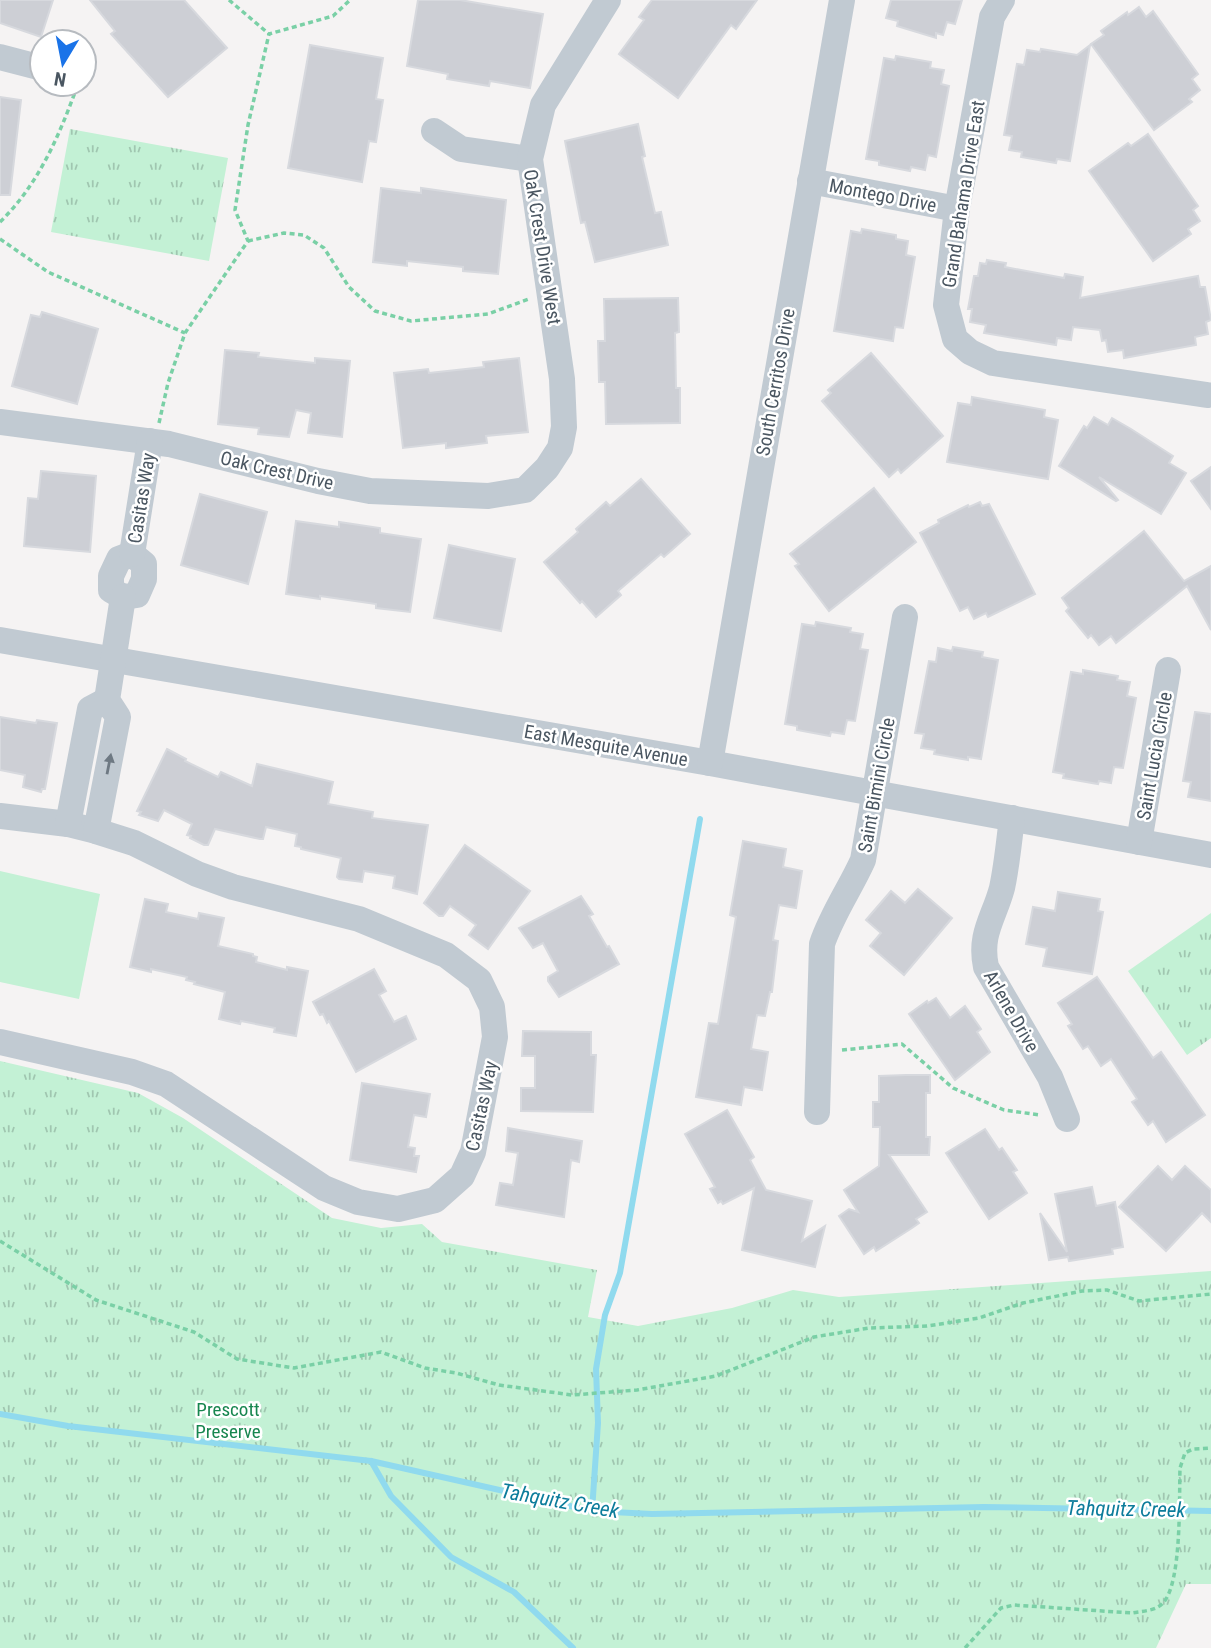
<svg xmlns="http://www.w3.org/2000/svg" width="1211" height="1648" viewBox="0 0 1211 1648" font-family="'Roboto Condensed',sans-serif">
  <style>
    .grass { fill: #c3f1d5 }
    .park { fill: url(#park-tufts) }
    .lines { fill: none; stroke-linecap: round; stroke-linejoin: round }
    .stream { stroke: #90daee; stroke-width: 6 }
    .building { fill: #cdcfd5; stroke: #d7d9de; stroke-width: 2 }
    .path { stroke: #7ad0a6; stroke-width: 3.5; stroke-dasharray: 5 3.5; stroke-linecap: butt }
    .minor { stroke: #c1cad2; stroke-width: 26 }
    .oneway { fill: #6e7983 }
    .labels { text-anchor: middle; stroke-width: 5; stroke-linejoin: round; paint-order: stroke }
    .street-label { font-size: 19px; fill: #4a5661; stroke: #fff }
    .park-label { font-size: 19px; fill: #17864f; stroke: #fff }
    .water-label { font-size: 21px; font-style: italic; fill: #0c7c9b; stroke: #fff }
  </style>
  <defs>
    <pattern id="park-tufts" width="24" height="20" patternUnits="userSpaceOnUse" patternTransform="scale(1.75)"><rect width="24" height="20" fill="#c3f1d5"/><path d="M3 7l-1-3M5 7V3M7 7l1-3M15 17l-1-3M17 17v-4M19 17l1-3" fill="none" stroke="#a0c6b0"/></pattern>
  </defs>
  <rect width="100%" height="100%" fill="#f5f3f3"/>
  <polygon class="grass" points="0,871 100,894 79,999 0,982"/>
  <g class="park">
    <polygon points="70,129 228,158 209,261 51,232"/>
    <polygon points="1211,913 1211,1038 1187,1055 1128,971"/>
    <polygon points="0,1061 138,1093 183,1118 332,1218 381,1228 422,1224 442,1242 597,1270 588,1317 638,1326 732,1308 793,1290 839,1297 1211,1271 1211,1584 1186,1584 1156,1648 0,1648"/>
  </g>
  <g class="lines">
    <g class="stream">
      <polyline points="0,1414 68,1426 371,1461 592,1511 652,1514 984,1507 1211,1511"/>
      <polyline points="371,1461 391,1496 451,1557 514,1592 573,1648"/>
      <polyline points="592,1511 598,1423 596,1369 605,1315 620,1273 700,819"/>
    </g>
  </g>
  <g class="building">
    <polygon points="0,0 53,0 41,37 0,23"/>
    <polygon points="90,0 184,0 227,48 168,97 111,34 115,31"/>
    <polygon points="418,0 460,0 543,14 530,88 490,81 489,86 447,79 448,74 407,66"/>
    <polygon points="652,0 757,0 736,29 731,25 678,98 619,54 644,20 639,17"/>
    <polygon points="891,0 962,0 955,24 947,22 943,35 936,33 936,38 897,26 898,21 886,18"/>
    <polygon points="1139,7 1146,17 1153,11 1198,74 1192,79 1200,90 1189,99 1192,102 1154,130 1091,44 1104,35 1101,31 1127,12 1128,15"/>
    <polygon points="310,45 383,58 376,99 383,100 376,142 369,141 362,182 288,168"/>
    <polygon points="1090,45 1070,161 1057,159 1056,163 1021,157 1022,152 1009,150 1012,136 1004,135 1017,64 1024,65 1027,50 1040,52 1041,49 1077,55"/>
    <polygon points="896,56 931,62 930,68 944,70 941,84 949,86 936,157 928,155 925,170 911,167 910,171 879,165 879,161 866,159 884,58 895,60"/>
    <polygon points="0,97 21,100 10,195 0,195"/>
    <polygon points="638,124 645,156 642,157 655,213 661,212 668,245 595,262 585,222 581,223 565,141"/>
    <polygon points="1148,134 1198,206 1193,210 1200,221 1188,229 1191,234 1153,261 1089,171 1128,143 1131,146"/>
    <polygon points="381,188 421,193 421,188 506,200 498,274 463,271 463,267 407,261 407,266 373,262"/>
    <polygon points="862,229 896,235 896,239 908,241 906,255 915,257 903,328 895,327 893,341 834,331 851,231 861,233"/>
    <polygon points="987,260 1006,263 1005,267 1064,278 1065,274 1083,277 1080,298 1198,276 1200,287 1205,287 1211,320 1206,322 1208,334 1195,337 1196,345 1124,358 1123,350 1108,352 1106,340 1102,341 1100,330 1073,327 1071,340 1057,338 1056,345 984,333 986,325 970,322 972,309 968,309 974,276 978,276 980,263 986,264"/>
    <polygon points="678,298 679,332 675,333 676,388 680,388 680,423 606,424 605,382 599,382 598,341 605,341 604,299"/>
    <polygon points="42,312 98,329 77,404 12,386 31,315 40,317"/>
    <polygon points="225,350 259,353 258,357 315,363 315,358 350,361 342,437 308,433 311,413 296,410 289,437 258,434 259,428 218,424"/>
    <polygon points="871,353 943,436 901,473 898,469 889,477 822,401 831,393 828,390"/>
    <polygon points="519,358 528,432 486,436 487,443 446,448 446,443 403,448 394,373 428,369 429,373 484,367 483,362"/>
    <polygon points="972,397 1045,410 1044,417 1058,420 1048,479 947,462 958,403 971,405"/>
    <polygon points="1094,417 1108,425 1112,418 1131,429 1173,456 1169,463 1186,473 1161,514 1099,477 1118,500 1116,501 1059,466 1084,426 1087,428"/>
    <polygon points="1211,467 1211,509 1191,481"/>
    <polygon points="41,471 96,476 90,552 24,546 28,498 38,499"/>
    <polygon points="641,479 690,534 664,557 661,554 618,591 621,595 596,617 582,601 580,603 544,562 578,532 576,529 606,502 610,506"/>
    <polygon points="874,488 916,542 829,611 795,566 799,564 790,554"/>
    <polygon points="200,494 267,512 248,584 181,565"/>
    <polygon points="980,502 982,506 989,504 1035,594 988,617 986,613 974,619 968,607 960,611 920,533 939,523 938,520 968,505 969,507"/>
    <polygon points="296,521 339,527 339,522 380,528 380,533 421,539 410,612 376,608 376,604 320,596 320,599 286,594"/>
    <polygon points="1144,531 1184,581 1211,566 1211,630 1187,586 1116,643 1111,636 1099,645 1091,635 1088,638 1066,611 1069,608 1062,598"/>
    <polygon points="449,545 515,559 501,631 434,618"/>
    <polygon points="816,622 851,628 850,632 863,634 860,649 868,650 855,721 847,720 844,734 831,732 830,736 797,730 797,726 785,724 802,624 815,626"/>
    <polygon points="953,647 983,652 982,657 998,660 981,759 968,757 968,760 934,754 935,750 921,748 924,734 915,733 929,661 936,662 938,648 952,651"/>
    <polygon points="1083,670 1118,676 1117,680 1130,682 1127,696 1136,698 1123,768 1114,767 1111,783 1099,781 1098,784 1063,778 1064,774 1053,772 1071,672 1083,674"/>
    <polygon points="1195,712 1211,714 1211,801 1188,797 1191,782 1183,781"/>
    <polygon points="0,717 36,723 37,720 57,723 45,789 42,789 41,792 23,787 25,775 0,770"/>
    <polygon points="167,749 186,759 185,761 218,777 221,772 252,786 257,764 333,782 328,804 373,812 372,818 428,825 417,894 393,888 395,876 364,871 362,882 339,879 337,877 341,858 301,849 301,847 295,846 297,834 266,827 263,839 260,839 215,829 208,845 204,845 190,838 191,836 187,835 192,824 164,810 158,821 139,815 141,812 137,811"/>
    <polygon points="743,841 786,849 783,867 802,871 796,908 779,905 773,940 778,941 772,992 770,992 765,1016 757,1015 751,1049 768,1052 762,1090 744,1087 741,1105 696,1097 709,1023 718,1024 736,917 730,915"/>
    <polygon points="465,845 530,891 488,949 469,935 476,925 450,906 443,916 439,916 424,903"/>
    <polygon points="918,889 952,918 904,975 870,946 881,933 866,920 891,891 905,903"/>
    <polygon points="1058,892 1100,899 1098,911 1103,912 1092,974 1043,966 1047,948 1026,944 1033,907 1055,911"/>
    <polygon points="581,896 593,914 589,916 607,947 609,946 619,964 559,997 548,981 548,977 558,971 543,943 533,948 519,928"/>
    <polygon points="145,899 168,904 166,912 198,919 199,913 224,918 218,946 253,954 253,956 257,957 256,962 287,970 287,967 308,971 296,1036 274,1032 275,1028 241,1021 240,1024 219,1019 225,992 194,984 195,982 186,980 187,977 151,969 151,972 130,967"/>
    <polygon points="374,969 386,991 379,995 394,1022 406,1016 416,1039 356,1072 329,1021 327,1023 323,1014 320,1015 313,1002"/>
    <polygon points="1097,977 1153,1058 1161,1052 1205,1115 1166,1142 1153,1121 1148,1125 1132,1102 1137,1099 1111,1059 1101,1066 1088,1046 1083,1049 1068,1026 1072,1024 1058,1003"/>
    <polygon points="936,998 950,1018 965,1006 981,1029 977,1032 990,1052 955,1080 909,1014 927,1001 928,1003"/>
    <polygon points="523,1031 591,1032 591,1055 596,1055 593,1112 521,1111 521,1088 535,1088 535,1056 522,1056"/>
    <polygon points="906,1075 930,1075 930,1093 926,1093 926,1137 930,1137 929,1155 889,1155 927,1212 916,1219 919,1223 912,1228 876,1251 874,1247 864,1254 839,1216 849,1209 858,1212 844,1190 879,1166 880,1127 873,1127 873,1102 879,1102 879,1076"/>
    <polygon points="362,1083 430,1094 426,1117 414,1115 408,1147 415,1148 414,1156 419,1156 416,1172 350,1160"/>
    <polygon points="727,1110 754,1157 750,1160 766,1190 812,1201 802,1241 825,1226 815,1267 742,1250 754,1188 723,1204 721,1201 718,1203 710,1189 715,1187 685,1134"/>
    <polygon points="508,1128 582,1141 579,1162 571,1160 564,1217 496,1205 500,1183 513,1185 518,1153 506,1151"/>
    <polygon points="985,1129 999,1150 1002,1148 1017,1170 1013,1172 1027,1193 989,1219 946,1153"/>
    <polygon points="1158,1166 1172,1180 1185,1166 1211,1190 1211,1222 1202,1213 1166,1251 1119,1207"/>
    <polygon points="1092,1187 1096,1206 1115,1202 1123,1247 1112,1249 1113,1254 1069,1261 1068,1257 1049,1260 1040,1213 1067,1252 1055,1194"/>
  </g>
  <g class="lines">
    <g class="path">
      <polyline points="229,0 269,34"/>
      <path d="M 0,222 C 39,184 60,134 78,84"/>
      <polyline points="0,239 48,272 185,333"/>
      <polyline points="248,241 284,233 304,235 324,248 349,287 375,311 411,321 488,314 529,299"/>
      <polyline points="159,423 168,383 185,333 248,241 235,210 248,125 269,34 333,16 350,0"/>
      <polyline points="842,1050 902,1044 953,1088 1004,1110 1040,1115"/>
      <polyline points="0,1241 96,1300 194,1332 237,1359 294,1368 381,1352 425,1368 456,1373 499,1385 572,1395 637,1390 716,1376 814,1337 869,1328 927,1326 979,1318 1023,1303 1082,1291 1107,1290 1139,1301 1211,1294"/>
      <path d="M 965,1648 L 1001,1608 L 1014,1605 L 1132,1613 C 1142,1611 1156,1611 1163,1603 C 1182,1583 1179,1498 1180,1468 L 1185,1453 L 1193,1449 L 1211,1448"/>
    </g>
    <g class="minor">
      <polyline points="1002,0 992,17 957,209 946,305 955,339 970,352 993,363 1207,395"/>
      <polyline points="0,57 42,68"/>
      <polyline points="434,131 461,149 530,159"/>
      <polyline points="810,181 957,209"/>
      <polyline points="0,422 169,444 318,481 370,491 488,496 525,490 547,468 560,448 564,427 562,379 530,159 543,105 608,0"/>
      <polygon points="132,554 144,564 144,579 137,595 123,597 111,590 111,576 119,559"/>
      <polyline points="132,554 150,441"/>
      <polyline points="0,640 710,763 1211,855"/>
      <polyline points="710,763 842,0"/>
      <polyline points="0,816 68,824 96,831 134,843 197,874 233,887 359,919 446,955 479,980 492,1007 495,1037 473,1152 462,1176 435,1200 398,1209 358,1202 324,1188 166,1084 132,1072 0,1042"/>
      <path d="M 1012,818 C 1009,841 1007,865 1002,888 C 994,918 979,934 986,967 L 1050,1077 L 1067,1119"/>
      <polyline points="68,824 90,709 107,700"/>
      <polyline points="96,831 118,717 107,700 123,597"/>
      <polyline points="1139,842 1168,670"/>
      <path d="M 817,1112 L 822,944 C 832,914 850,889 863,860 L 905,617"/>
    </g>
  </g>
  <defs><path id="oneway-solid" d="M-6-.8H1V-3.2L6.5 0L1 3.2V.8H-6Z" transform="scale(1.75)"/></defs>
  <use class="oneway" href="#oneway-solid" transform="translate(109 764) rotate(-79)"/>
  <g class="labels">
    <g class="street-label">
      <text transform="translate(963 194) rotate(-81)" y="7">Grand Bahama Drive East</text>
      <text transform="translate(883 195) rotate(11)" y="7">Montego Drive</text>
      <text transform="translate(543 247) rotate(81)" y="7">Oak Crest Drive West</text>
      <text transform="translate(775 382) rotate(-80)" y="7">South Cerritos Drive</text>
      <text transform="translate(277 470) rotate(13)" y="7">Oak Crest Drive</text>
      <text transform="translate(141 498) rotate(-81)" y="7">Casitas Way</text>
      <text transform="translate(606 745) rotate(10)" y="7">East Mesquite Avenue</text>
      <text transform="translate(1154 756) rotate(-80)" y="7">Saint Lucia Circle</text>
      <text transform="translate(876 785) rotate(-80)" y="7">Saint Bimini Circle</text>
      <text transform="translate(1012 1011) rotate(60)" y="7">Arlene Drive</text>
      <text transform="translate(481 1106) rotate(-78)" y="7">Casitas Way</text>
    </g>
    <g class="park-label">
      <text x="228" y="1416">Prescott<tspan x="228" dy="22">Preserve</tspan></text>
    </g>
    <g class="water-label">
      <text transform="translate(560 1501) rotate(10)" y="7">Tahquitz Creek</text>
      <text transform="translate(1126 1509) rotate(1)" y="7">Tahquitz Creek</text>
    </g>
  </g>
  <g transform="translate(63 63) rotate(190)"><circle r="33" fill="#ffffff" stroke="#b7bbc0" stroke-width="2"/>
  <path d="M0-5L12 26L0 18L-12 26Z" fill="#1a73e8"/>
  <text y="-10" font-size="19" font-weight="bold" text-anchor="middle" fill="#4a5661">N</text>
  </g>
</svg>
